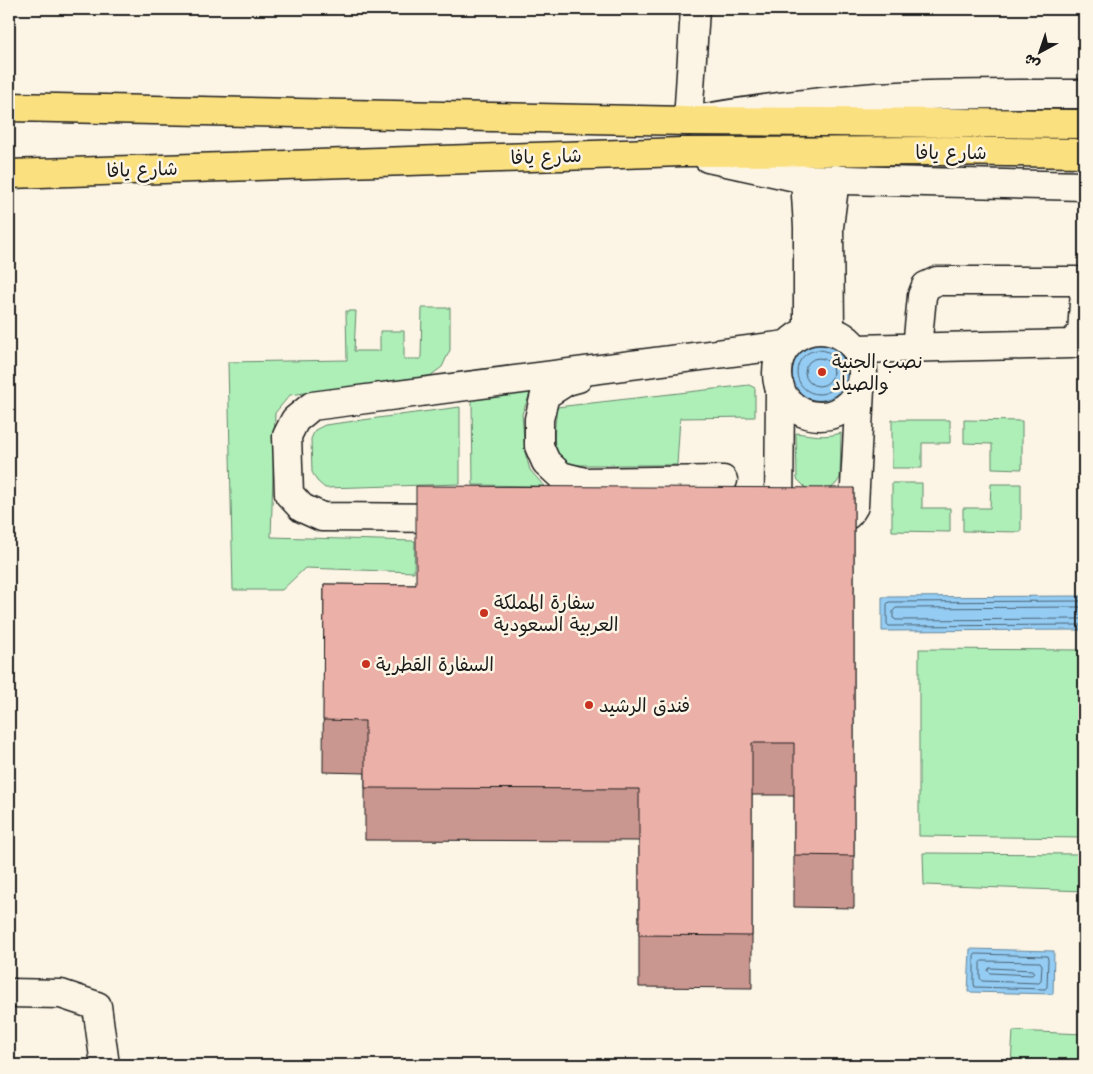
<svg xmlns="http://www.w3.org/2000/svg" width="1093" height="1074" viewBox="0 0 1093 1074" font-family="'Comic Neue','Playpen Sans Arabic',sans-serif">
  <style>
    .green { fill: #aeefb8; stroke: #65866a }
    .water { fill: #94ccf3; stroke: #64869d }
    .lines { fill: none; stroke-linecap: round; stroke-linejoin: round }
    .shore { stroke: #4c6272; stroke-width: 1 }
    .minor-casing { stroke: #1c1c1c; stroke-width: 31 }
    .highway-casing { stroke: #1c1c1c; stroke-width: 31 }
    .minor { stroke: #fcf5e5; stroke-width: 28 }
    .highway { stroke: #fbe080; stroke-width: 28 }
    .wall { fill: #ca9790; stroke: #1c1c1c }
    .building { fill: #ebb0a8; stroke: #1c1c1c }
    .poi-dot { fill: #c8321e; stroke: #fcf5e5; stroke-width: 2 }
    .labels { text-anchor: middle; stroke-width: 5; stroke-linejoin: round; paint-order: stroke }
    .street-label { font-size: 19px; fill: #1c1c1c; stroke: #fcf5e5 }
    .poi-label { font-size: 19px; fill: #1c1c1c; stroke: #fcf5e5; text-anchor: start }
  </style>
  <rect width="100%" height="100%" fill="#fcf5e5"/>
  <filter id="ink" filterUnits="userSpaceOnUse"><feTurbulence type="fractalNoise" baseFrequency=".02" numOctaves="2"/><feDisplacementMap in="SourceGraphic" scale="10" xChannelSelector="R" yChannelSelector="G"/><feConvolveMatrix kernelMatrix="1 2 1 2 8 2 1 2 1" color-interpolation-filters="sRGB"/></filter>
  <g filter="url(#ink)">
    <g class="green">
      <polygon points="422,308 450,308 450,350 442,367 430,376 290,395 275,413 271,537 415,541 414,572 305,568 282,590 233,590 228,362 347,360 346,311 356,311 354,351 380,351 380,331 404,331 404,359 421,359"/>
      <path d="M 749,385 L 755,388 L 755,417 L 680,418 L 677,465 L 571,465 C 568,463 563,461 561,459 C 550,449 556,421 557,407 Z"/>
      <polygon points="531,391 522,414 525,452 530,470 544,486 473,485 472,400"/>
      <polygon points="460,407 460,484 325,488 317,481 312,472 311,439 315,430 325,425"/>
      <polygon points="892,420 950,420 950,443 922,443 922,468 892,468"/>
      <polygon points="964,420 1022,421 1022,469 992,468 992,444 964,443"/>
      <path d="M 796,433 C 812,435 825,438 841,433 L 840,478 L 836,484 L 830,489 L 808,490 L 797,479 Z"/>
      <polygon points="892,483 922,483 922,508 950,508 950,532 892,531"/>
      <polygon points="991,484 1021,484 1021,532 963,531 963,508 990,508"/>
      <polygon points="919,649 1084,650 1084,838 919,836"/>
      <polygon points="923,853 1084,854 1084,891 924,885"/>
      <polygon points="1013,1031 1084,1034 1084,1065 1011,1065"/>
    </g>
    <g class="water">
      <circle cx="819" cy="372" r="33"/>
      <polygon points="1082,596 1083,630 882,631 882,597"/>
      <polygon points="970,949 1054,951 1053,994 968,992"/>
    </g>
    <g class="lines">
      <g class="shore">
        <circle cx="819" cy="372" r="22"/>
        <circle cx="819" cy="372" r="14"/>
        <path d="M 792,378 C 790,332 846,337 847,372 C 848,391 828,405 810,399 C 804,397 799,392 795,387"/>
        <polyline points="1084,601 889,602 887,604 887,624 889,626 1084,625"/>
        <polyline points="1084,607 896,608 893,611 893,618 896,620 1084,619"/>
        <polygon points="976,954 1047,956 1048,959 1047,987 1045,989 975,987 974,984 974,957"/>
        <polygon points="982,961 1040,962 1042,965 1041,981 1039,983 982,981 980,978 980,963"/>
        <polygon points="990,968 1032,970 1034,973 1032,975 990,973 988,971"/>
      </g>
      <defs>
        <g id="minor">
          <path d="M 695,9 L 688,121 C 750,110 813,102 876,97 C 945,93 1015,94 1084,94"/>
          <polyline points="708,158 805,179 1084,186"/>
          <polyline points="805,179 808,227 808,331"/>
          <circle cx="820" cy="373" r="43"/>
          <polyline points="830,331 829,227 835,179"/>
          <polyline points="917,348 922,296 926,286 937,281 1076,281 1082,286 1084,294"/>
          <polyline points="856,349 1071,344 1082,333 1084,303"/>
          <polyline points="578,378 567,381 545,395 539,419 539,446 546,462 561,476 585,482 723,480"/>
          <polyline points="453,518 322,517 302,508 289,494 287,436 295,420 312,406 786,345"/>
          <polyline points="779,520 780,387"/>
          <path d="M 831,520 C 843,520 848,517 854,506 L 860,389"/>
          <polyline points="9,993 61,994 97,1006 105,1065"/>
        </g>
        <g id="highway">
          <polyline points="9,107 688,121 1084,124"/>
          <polyline points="9,174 682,152 942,151 1084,153"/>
        </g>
      </defs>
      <use href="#minor" class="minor-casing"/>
      <use href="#highway" class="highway-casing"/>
      <use href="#minor" class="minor"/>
      <use href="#highway" class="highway"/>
    </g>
    <polygon class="wall" points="854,488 854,908 794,907 794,795 752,795 752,988 639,987 639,841 365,840 365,773 323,772 324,584 416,585"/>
    <polygon class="building" points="416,486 854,488 854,856 794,855 794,743 752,743 752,936 639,935 639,789 365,788 365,721 323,720 324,584 416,585"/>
  </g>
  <g class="poi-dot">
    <circle cx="822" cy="372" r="5"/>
    <circle cx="484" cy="613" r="5"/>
    <circle cx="366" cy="664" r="5"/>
    <circle cx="589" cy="705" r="5"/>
  </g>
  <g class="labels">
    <g class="street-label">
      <text x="951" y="159">شارع يافا</text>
      <text transform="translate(546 156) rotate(-2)" y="7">شارع يافا</text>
      <text transform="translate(142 169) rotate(-2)" y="7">شارع يافا</text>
    </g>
    <g class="poi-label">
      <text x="832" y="368">نصب الجنية<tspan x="832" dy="22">والصياد</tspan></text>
      <text x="494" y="609">سفارة المملكة<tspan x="494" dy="22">العربية السعودية</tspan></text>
      <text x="376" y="671">السفارة القطرية</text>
      <text x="599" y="712">فندق الرشيد</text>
    </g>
  </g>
  <rect width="1093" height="1074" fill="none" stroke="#fcf5e5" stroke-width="30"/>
  <rect x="15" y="15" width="1063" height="1044" fill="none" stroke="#1c1c1c" stroke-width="2" filter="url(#ink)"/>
  <g transform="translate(1040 52) rotate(220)" stroke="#fcf5e5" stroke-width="4" paint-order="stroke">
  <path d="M0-4L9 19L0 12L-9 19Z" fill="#1c1c1c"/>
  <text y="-8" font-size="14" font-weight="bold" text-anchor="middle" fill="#1c1c1c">ش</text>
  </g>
</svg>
